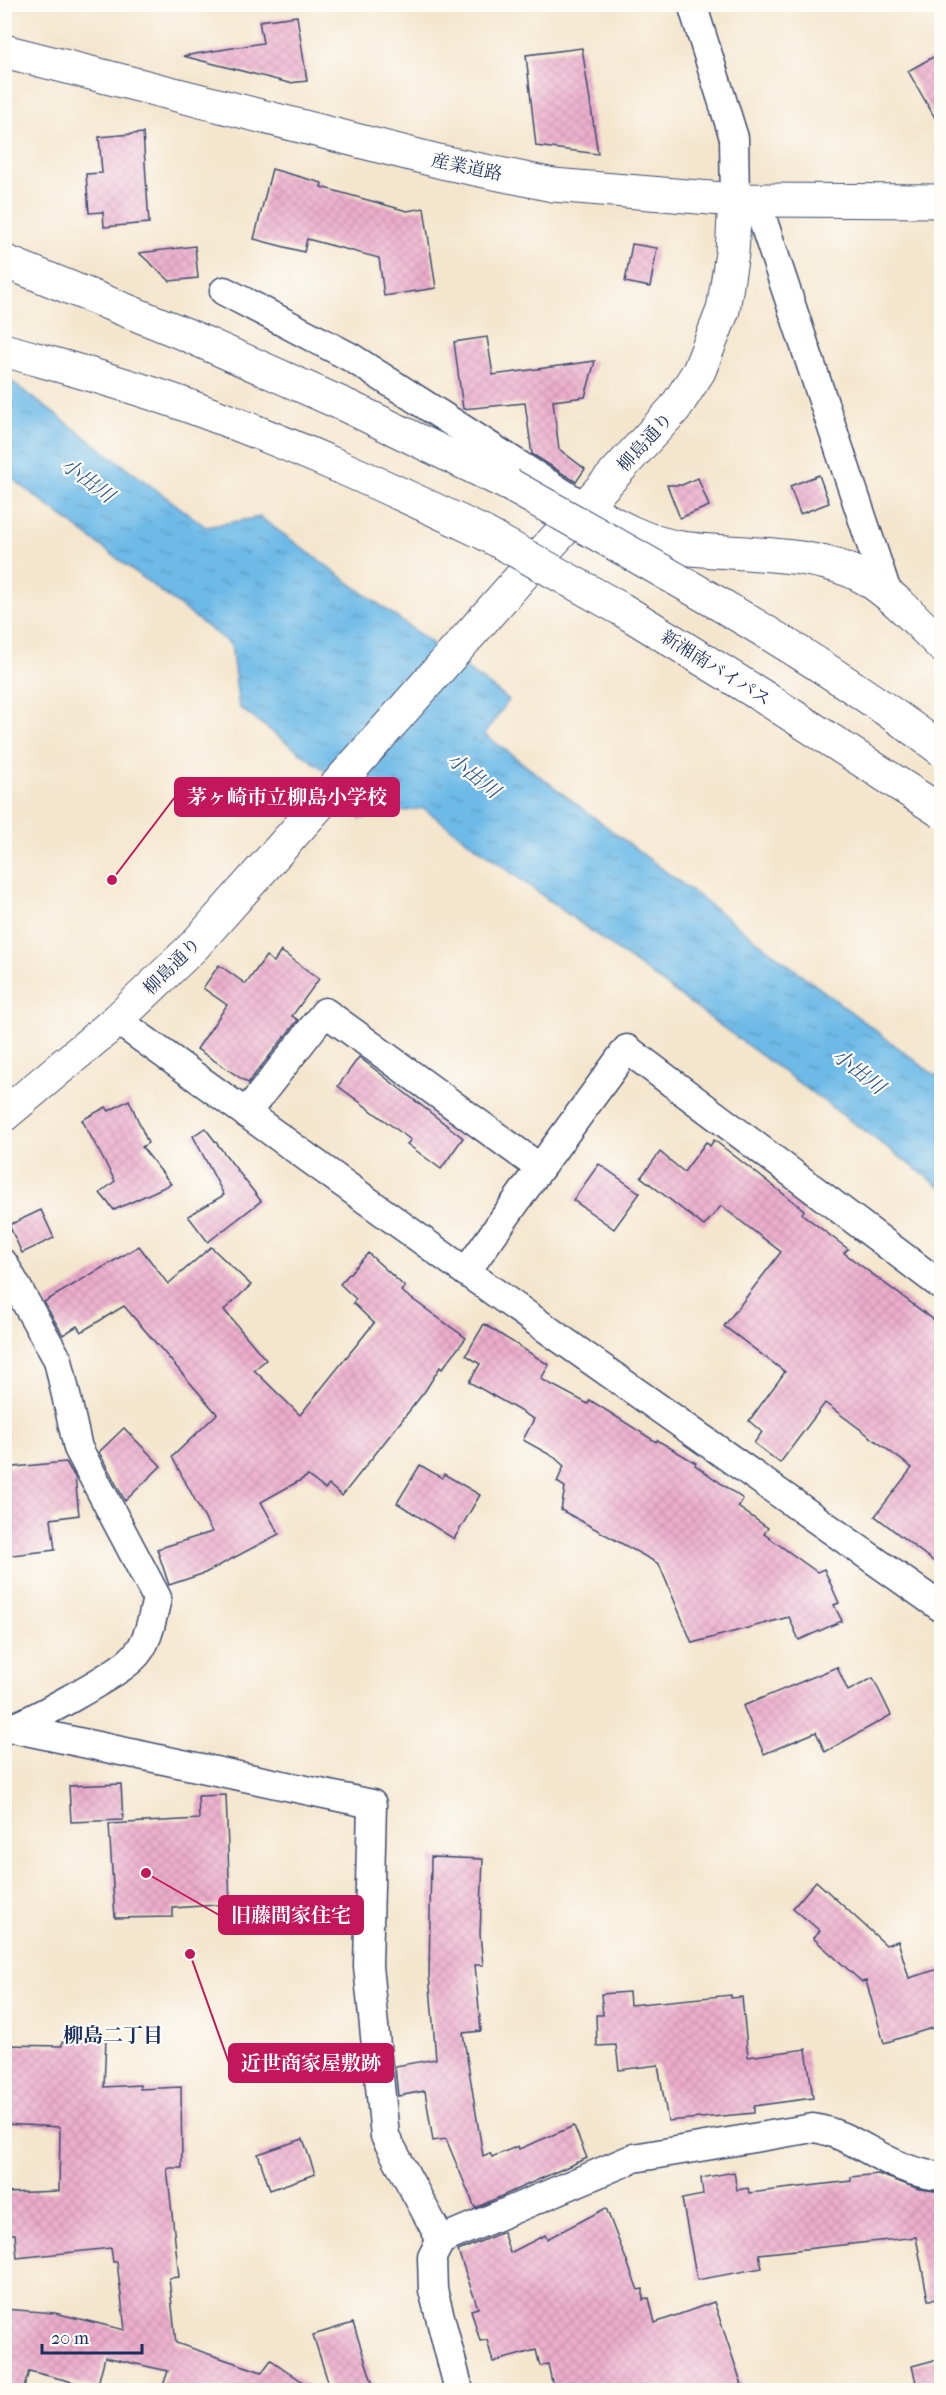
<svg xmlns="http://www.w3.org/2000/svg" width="946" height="2395" viewBox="0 0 946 2395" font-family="'IM FELL French Canon','Noto Serif JP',serif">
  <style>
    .water { fill: url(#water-ripples); stroke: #4474a2; stroke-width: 1.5 }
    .building { fill: url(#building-cross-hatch) }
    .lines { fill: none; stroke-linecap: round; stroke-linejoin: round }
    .street-casing { stroke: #3c4a6f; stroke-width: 31 }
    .secondary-casing { stroke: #3c4a6f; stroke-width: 35 }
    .primary-casing { stroke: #3c4a6f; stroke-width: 35 }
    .highway-casing { stroke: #3c4a6f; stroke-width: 35 }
    .street { stroke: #fff; stroke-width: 28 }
    .secondary { stroke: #fff; stroke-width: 33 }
    .primary { stroke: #fff; stroke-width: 33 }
    .highway { stroke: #fff; stroke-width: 33 }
    .highway-bridge-casing { stroke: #3c4a6f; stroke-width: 35; stroke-linecap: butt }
    .highway-bridge { stroke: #fff; stroke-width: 33 }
    .labels { text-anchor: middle; stroke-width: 4.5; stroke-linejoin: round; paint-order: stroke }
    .street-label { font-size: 18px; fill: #1b2f5e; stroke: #fdfcf7 }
    .water-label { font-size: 20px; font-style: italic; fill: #345987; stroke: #fdfcf7 }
    .neighbourhood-label { font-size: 20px; font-weight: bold; fill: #1b2f5e; stroke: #fdfcf7 }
    .leader { fill: none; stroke: #c2185b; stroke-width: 2 }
    .callout-dot { fill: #c2185b; stroke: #fdfcf7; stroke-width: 2 }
    .callout { fill: #c2185b; stroke: #c2185b; stroke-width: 2 }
    .callout-label { font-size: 20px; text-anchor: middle; font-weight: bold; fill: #fff }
  </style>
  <defs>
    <pattern id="water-ripples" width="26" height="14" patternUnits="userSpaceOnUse" patternTransform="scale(1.5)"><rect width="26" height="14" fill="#6dbae7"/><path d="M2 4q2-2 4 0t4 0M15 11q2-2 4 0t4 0" fill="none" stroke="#5998be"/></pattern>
    <pattern id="building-cross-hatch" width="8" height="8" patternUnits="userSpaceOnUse" patternTransform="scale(1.5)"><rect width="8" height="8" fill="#ecadcb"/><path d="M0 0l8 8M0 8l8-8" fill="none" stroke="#ca95b1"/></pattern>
  </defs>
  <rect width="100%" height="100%" fill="#fdfcf7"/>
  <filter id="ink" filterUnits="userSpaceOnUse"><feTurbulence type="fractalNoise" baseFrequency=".0167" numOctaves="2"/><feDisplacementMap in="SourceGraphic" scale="12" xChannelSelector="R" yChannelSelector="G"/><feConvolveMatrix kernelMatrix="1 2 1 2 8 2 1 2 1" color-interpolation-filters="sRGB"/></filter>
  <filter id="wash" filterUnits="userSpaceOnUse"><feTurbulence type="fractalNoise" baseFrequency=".008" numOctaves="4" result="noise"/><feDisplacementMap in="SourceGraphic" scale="24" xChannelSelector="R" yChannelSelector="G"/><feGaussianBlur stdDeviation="1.35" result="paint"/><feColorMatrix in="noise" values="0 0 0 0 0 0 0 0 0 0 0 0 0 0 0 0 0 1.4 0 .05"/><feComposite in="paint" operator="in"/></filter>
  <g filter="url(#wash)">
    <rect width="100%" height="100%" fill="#f4e6cd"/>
    <polygon class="water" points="4,376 206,527 260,517 509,700 484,734 941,1080 941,1187 423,808 359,819 355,793 239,707 231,645 5,473"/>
    <g id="blocks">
      <g class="building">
        <polygon points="297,16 307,81 289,83 183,56 263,43 259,21"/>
        <polygon points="582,48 598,154 536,146 526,55"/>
        <polygon points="942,52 942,130 908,71"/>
        <polygon points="143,133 149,223 104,227 103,212 89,213 86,174 102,173 99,137"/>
        <polygon points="272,169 322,183 321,187 407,211 424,208 436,288 384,296 379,258 307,239 304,252 254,239"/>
        <polygon points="632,244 657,248 650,287 625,282"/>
        <polygon points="195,246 198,278 170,281 139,253"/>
        <polygon points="487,337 493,375 595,361 585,397 553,401 559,449 585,469 576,482 532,454 525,403 463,409 454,342"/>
        <polygon points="819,475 829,503 800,514 790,486"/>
        <polygon points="698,478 709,506 680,518 667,485 682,485"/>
        <polygon points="281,951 319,979 292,1016 298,1020 248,1083 197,1049 227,1005 203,988 219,965 246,984 266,956 274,962"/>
        <polygon points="359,1057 463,1138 441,1169 407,1144 411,1140 338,1086"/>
        <polygon points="129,1100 148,1143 142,1147 171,1184 114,1210 100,1193 115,1181 82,1120 106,1107 109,1111"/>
        <polygon points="205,1128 261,1201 208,1242 188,1216 224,1195 193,1136"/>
        <polygon points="714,1140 804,1210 802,1214 848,1249 844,1253 942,1326 942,1568 875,1516 912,1468 825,1403 780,1463 754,1443 762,1432 749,1421 785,1372 724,1326 781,1252 721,1206 704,1226 641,1177 660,1152 684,1172 706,1142 710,1146"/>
        <polygon points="599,1164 640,1193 614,1229 573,1200"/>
        <polygon points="41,1210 54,1238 22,1253 9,1225"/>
        <polygon points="139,1246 168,1284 211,1247 251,1285 224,1310 266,1360 254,1370 300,1415 374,1323 353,1303 356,1299 340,1284 368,1253 405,1287 401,1291 466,1338 442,1369 440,1367 425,1391 342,1496 329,1485 325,1489 308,1476 261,1502 279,1534 205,1573 169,1585 157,1549 212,1532 172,1457 217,1414 124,1306 81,1332 77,1326 63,1335 44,1302"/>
        <polygon points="484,1324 549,1365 541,1379 588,1404 590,1400 656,1442 657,1440 696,1463 695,1465 743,1499 738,1507 768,1528 764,1534 817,1572 824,1569 839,1603 834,1605 842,1621 799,1640 789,1617 692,1643 659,1564 561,1510 565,1487 557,1482 564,1466 554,1457 523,1440 534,1419 469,1382 480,1364 466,1355"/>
        <polygon points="124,1428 161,1466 125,1501 99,1452"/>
        <polygon points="66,1462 75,1477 79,1515 51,1519 55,1550 4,1556 4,1468"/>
        <polygon points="420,1465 442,1478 444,1474 480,1495 454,1539 397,1503"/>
        <polygon points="837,1667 848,1691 873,1678 891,1715 825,1752 816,1732 764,1754 743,1706"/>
        <polygon points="121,1784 123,1820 71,1822 69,1786"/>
        <polygon points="226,1795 230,1904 173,1908 173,1917 115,1918 109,1824 199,1819 198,1796"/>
        <polygon points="431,1857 483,1859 480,1934 483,1965 475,1965 481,2031 463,2033 483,2156 490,2153 492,2157 518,2146 519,2149 574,2126 587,2158 475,2208 446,2139 433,2141 425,2091 398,2096 395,2066 436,2059 429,1974"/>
        <polygon points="816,1881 886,1945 898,1941 909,1978 942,1968 942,2025 884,2043 866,1981 862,1982 813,1938 820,1931 793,1908"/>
        <polygon points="629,1992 630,2005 731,1995 731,1998 742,1997 748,2057 806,2049 813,2098 754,2106 754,2113 668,2121 658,2065 619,2070 616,2045 597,2046 596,2015 603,2015 601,1994"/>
        <polygon points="73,2037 106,2038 104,2087 140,2085 140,2089 181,2087 182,2168 167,2168 179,2277 169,2278 176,2343 262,2372 271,2360 316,2391 161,2391 168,2371 105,2357 97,2388 29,2371 23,2391 4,2391 4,2309 55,2313 125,2330 117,2262 113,2262 111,2248 17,2258 15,2234 10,2234 5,2193 59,2191 60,2127 4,2124 4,2045 62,2046 62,2042 73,2042"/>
        <polygon points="303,2139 315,2174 270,2190 258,2154"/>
        <polygon points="734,2172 737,2190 748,2188 749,2193 851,2181 851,2177 878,2174 919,2189 942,2192 942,2299 928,2300 916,2237 759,2254 762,2268 697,2280 682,2199 703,2195 701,2178"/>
        <polygon points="606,2208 638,2290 643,2289 643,2300 649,2298 655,2323 714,2302 744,2391 554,2391 548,2364 540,2366 536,2350 493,2362 487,2340 480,2341 471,2310 478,2308 458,2251 503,2232 510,2253 545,2235 547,2239"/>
        <polygon points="353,2323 375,2391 331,2391 313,2335"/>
        <polygon points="942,2358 942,2391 918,2391 912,2366"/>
      </g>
    </g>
  </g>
  <g filter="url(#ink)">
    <use href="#blocks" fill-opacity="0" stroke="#3c4a6f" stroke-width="1.5"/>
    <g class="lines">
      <defs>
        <g id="street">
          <polyline points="692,4 734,138 735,200"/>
          <polyline points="756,200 888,595"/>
          <polyline points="224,291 352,358 586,508"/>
          <polyline points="117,1020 466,1272 942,1608"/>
          <polyline points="246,1113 325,1012 540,1168 627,1049 942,1286"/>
          <path d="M 4,1264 L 58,1360 L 78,1448 L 157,1598 C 152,1618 149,1643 133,1658 C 119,1673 26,1725 7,1729"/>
          <polyline points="466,1272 540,1168"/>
          <polyline points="12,1728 372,1804 368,1966 385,2136 441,2240"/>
          <path d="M 459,2390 L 433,2290 L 432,2257 L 441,2240 L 634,2158 L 813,2128 C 857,2134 891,2174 942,2176"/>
        </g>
        <g id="secondary">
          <path d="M 586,508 C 617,526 647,543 682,548 C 740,556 821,549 870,581 C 897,599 919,623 942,646"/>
          <polyline points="4,1115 117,1020 194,946 536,560 675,408 699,371 723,310 732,253 735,200"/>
        </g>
        <polyline id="primary" points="4,51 442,162 553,185 735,200 942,201"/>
        <g id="highway">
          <polyline points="4,261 187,335 349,407 510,485"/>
          <path d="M 4,350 C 64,367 125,383 183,404 C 286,441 385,486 484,533"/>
        </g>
      </defs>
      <use href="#street" class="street-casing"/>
      <use href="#secondary" class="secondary-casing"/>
      <use href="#primary" class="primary-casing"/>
      <use href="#highway" class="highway-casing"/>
      <use href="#street" class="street"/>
      <use href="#secondary" class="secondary"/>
      <use href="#primary" class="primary"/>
      <use href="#highway" class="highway"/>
      <defs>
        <g id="highway-bridge">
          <path d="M 510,485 C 657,568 806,648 942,750"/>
          <polyline points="484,533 621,609 762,696 942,812"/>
        </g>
      </defs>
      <use href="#highway-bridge" class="highway-bridge-casing"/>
      <use href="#highway-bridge" class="highway-bridge"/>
    </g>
  </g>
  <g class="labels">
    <g class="street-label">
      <text transform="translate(467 167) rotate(12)" y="6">産業道路</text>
      <text transform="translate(645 442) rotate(-48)" y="6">柳島通り</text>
      <text transform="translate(716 668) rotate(32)" y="6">新湘南バイパス</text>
      <text transform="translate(172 966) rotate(-45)" y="6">柳島通り</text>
    </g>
    <g class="water-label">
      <text transform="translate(88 480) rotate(37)" y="7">小出川</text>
      <text transform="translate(474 775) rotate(38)" y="7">小出川</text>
      <text transform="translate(859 1071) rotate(38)" y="7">小出川</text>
    </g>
    <g class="neighbourhood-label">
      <text x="113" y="2042">柳島二丁目</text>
    </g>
  </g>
  <path class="leader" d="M112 880L175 797M146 1873L219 1915M190 1954L229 2063"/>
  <g class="callout-dot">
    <circle cx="112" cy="880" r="6"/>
    <circle cx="146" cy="1873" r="6"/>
    <circle cx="190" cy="1954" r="6"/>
  </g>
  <g class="callout">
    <rect x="175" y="778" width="224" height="38" rx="6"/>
    <rect x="219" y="1896" width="144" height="38" rx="6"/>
    <rect x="229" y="2044" width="164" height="38" rx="6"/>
  </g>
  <g class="callout-label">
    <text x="287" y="804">茅ヶ崎市立柳島小学校</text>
    <text x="291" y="1922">旧藤間家住宅</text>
    <text x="311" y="2070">近世商家屋敷跡</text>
  </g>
  <rect width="946" height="2395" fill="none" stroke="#fdfcf7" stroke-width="24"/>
  <path d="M42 2344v9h100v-9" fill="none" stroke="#1b2f5e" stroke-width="3"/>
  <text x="51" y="2344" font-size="18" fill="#1b2f5e" stroke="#fdfcf7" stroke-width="4.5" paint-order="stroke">20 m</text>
</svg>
